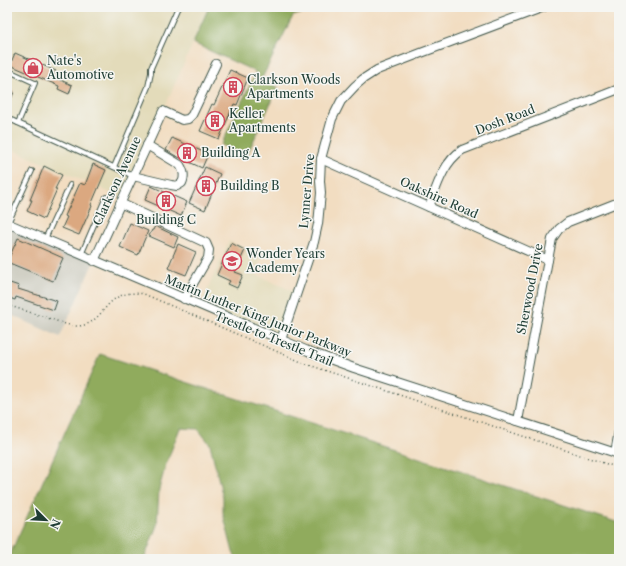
<svg xmlns="http://www.w3.org/2000/svg" width="626" height="566" viewBox="0 0 626 566" font-family="'Libre Caslon Text',serif">
  <style>
    .built { fill: #e3dbba }
    .industrial { fill: #c6c5b8 }
    .forest { fill: #90ab5d; stroke: #587448 }
    .building { fill: #dba880 }
    .lines { fill: none; stroke-linecap: round; stroke-linejoin: round }
    .service-casing { stroke: #3f5549; stroke-width: 6 }
    .minor-casing { stroke: #3f5549; stroke-width: 10 }
    .path { stroke: #3f5549; stroke-width: 1.5; stroke-dasharray: 1 3; stroke-linecap: butt }
    .service { stroke: #fff; stroke-width: 4 }
    .minor { stroke: #fff; stroke-width: 8 }
    .labels { text-anchor: middle; stroke-width: 3; stroke-linejoin: round; paint-order: stroke }
    .poi-label { font-size: 12px; fill: #1f3d34; stroke: #f6f6f2; text-anchor: start }
    .street-label { font-size: 12px; fill: #1f3d34; stroke: #f6f6f2 }
  </style>
  <rect width="100%" height="100%" fill="#f6f6f2"/>
  <filter id="ink" filterUnits="userSpaceOnUse"><feTurbulence type="fractalNoise" baseFrequency=".025" numOctaves="2"/><feDisplacementMap in="SourceGraphic" scale="8" xChannelSelector="R" yChannelSelector="G"/><feConvolveMatrix kernelMatrix="1 2 1 2 8 2 1 2 1" color-interpolation-filters="sRGB"/></filter>
  <filter id="wash" filterUnits="userSpaceOnUse"><feTurbulence type="fractalNoise" baseFrequency=".012" numOctaves="4" result="noise"/><feDisplacementMap in="SourceGraphic" scale="16" xChannelSelector="R" yChannelSelector="G"/><feGaussianBlur stdDeviation="0.9" result="paint"/><feColorMatrix in="noise" values="0 0 0 0 0 0 0 0 0 0 0 0 0 0 0 0 0 1.4 0 .05"/><feComposite in="paint" operator="in"/></filter>
  <g filter="url(#wash)">
    <rect width="100%" height="100%" fill="#f2ddc1"/>
    <g class="built">
      <polygon points="7,7 209,7 163,111 122,198 7,147"/>
      <polygon points="229,241 262,256 255,274 297,293 281,340 200,306"/>
    </g>
    <polygon class="industrial" points="7,223 94,261 60,337 7,313"/>
    <g class="forest">
      <polygon points="209,7 325,7 293,16 261,80 278,87 246,157 221,145 256,72 193,43"/>
      <polygon points="100,354 619,523 619,559 236,559 233,552 223,513 223,498 210,444 198,429 180,428 166,464 159,489 157,525 144,559 8,559"/>
    </g>
    <g id="blocks">
      <g class="building">
        <polygon points="15,53 56,71 53,77 72,85 69,94 58,89 59,86 10,65"/>
        <polygon points="230,70 248,78 237,105 234,104 219,139 200,131 212,104 214,105"/>
        <polygon points="7,88 14,92 7,108"/>
        <polygon points="172,138 208,154 202,168 174,155 166,150"/>
        <polygon points="93,164 106,170 91,205 92,206 79,235 62,228 67,217 65,216 80,183 85,185"/>
        <polygon points="44,166 62,175 55,189 57,189 44,219 27,211 32,200 30,200"/>
        <polygon points="205,167 220,174 205,210 189,203"/>
        <polygon points="151,186 187,202 181,216 145,200"/>
        <polygon points="130,223 148,231 138,255 120,247"/>
        <polygon points="155,226 178,237 174,247 149,236 152,230 153,230"/>
        <polygon points="18,238 63,258 53,281 7,262"/>
        <polygon points="231,243 245,250 235,272 243,275 237,288 228,284 230,281 217,275"/>
        <polygon points="178,244 196,252 186,275 168,268"/>
        <polygon points="7,282 19,286 18,289 57,301 54,310 16,297 15,300 7,297"/>
      </g>
    </g>
  </g>
  <g filter="url(#ink)">
    <use href="#blocks" fill-opacity="0" stroke="#3f5549" stroke-width="1"/>
    <g class="lines">
      <defs>
        <g id="service">
          <polyline points="7,70 35,83 18,123"/>
          <polyline points="7,118 133,176"/>
          <polyline points="114,167 148,87 151,73 151,68 178,7"/>
          <polyline points="8,223 32,171"/>
          <polyline points="45,239 70,185"/>
          <polyline points="81,255 106,197"/>
        </g>
        <g id="minor">
          <polyline points="321,159 548,260"/>
          <path d="M 133,176 L 171,185 L 177,186 L 182,183 C 185,176 184,172 180,165 L 147,145"/>
          <polyline points="120,203 206,243 209,250 208,258 184,299"/>
          <path d="M 429,207 C 437,186 443,163 462,150 L 619,89"/>
          <polyline points="7,223 308,351 354,368 619,454"/>
          <polyline points="94,261 163,111 182,120 188,119 192,115 216,64"/>
          <polyline points="281,340 314,242 318,224 321,193 320,181 321,159 332,119 341,101 355,86 363,79 377,70 421,53 544,7"/>
          <polyline points="518,421 548,260 552,239 559,229 568,222 619,202"/>
          <polyline points="615,453 619,431"/>
        </g>
      </defs>
      <use href="#service" class="service-casing"/>
      <use href="#minor" class="minor-casing"/>
      <path class="path" d="M 7,305 C 23,310 38,315 54,320 C 62,323 70,326 78,326 C 107,324 103,287 144,294 L 306,364 L 619,468"/>
      <use href="#service" class="service"/>
      <use href="#minor" class="minor"/>
    </g>
  </g>
  <defs>
    <symbol id="shop-ring" viewBox="-11 -11 22 22"><circle r="9.5" fill="#f6f6f2" stroke="#d1495b" stroke-width="1.5"/><path d="M-5-2.5h2.3a2.7 3.5 0 0 1 5.4 0H5L5.5 6h-11ZM-1.5-2.5h3a1.5 2.3 0 0 0-3 0Z" fill="#d1495b"/></symbol>
    <symbol id="building-ring" viewBox="-11 -11 22 22"><circle r="9.5" fill="#f6f6f2" stroke="#d1495b" stroke-width="1.5"/><path d="M-4-6H4V6H1V3H-1V6H-4ZM-2.5-4.3h1.7v1.8h-1.7ZM.8-4.3h1.7v1.8H.8ZM-2.5-1h1.7V.8h-1.7ZM.8-1h1.7V.8H.8Z" fill="#d1495b"/></symbol>
    <symbol id="school-ring" viewBox="-11 -11 22 22"><circle r="9.5" fill="#f6f6f2" stroke="#d1495b" stroke-width="1.5"/><path d="M0-5L7-2L0 1L-7-2ZM-4 1L0 2.5L4 1V4Q0 6-4 4Z" fill="#d1495b"/></symbol>
  </defs>
  <g fill-rule="evenodd">
    <use href="#shop-ring" x="22" y="57" width="22" height="22"/>
    <use href="#building-ring" x="222" y="76" width="22" height="22"/>
    <use href="#building-ring" x="204" y="110" width="22" height="22"/>
    <use href="#building-ring" x="176" y="142" width="22" height="22"/>
    <use href="#building-ring" x="195" y="175" width="22" height="22"/>
    <use href="#building-ring" x="155" y="190" width="22" height="22"/>
    <use href="#school-ring" x="221" y="250" width="22" height="22"/>
  </g>
  <g class="labels">
    <g class="poi-label">
      <text x="47" y="65">Nate's<tspan x="47" dy="14">Automotive</tspan></text>
      <text x="247" y="84">Clarkson Woods<tspan x="247" dy="14">Apartments</tspan></text>
      <text x="229" y="118">Keller<tspan x="229" dy="14">Apartments</tspan></text>
      <text x="201" y="157">Building A</text>
      <text x="220" y="190">Building B</text>
      <text x="166" y="224" text-anchor="middle">Building C</text>
      <text x="246" y="258">Wonder Years<tspan x="246" dy="14">Academy</tspan></text>
    </g>
    <g class="street-label">
      <text transform="translate(505 120) rotate(-21)" y="4">Dosh Road</text>
      <text transform="translate(117 181) rotate(-65)" y="4">Clarkson Avenue</text>
      <text transform="translate(307 191) rotate(-85)" y="4">Lynner Drive</text>
      <text transform="translate(439 198) rotate(24)" y="4">Oakshire Road</text>
      <text transform="translate(530 289) rotate(-79)" y="4">Sherwood Drive</text>
      <text transform="translate(258 316) rotate(22)" y="4">Martin Luther King Junior Parkway</text>
      <text transform="translate(274 339) rotate(22)" y="4">Trestle to Trestle Trail</text>
    </g>
  </g>
  <rect width="626" height="566" fill="none" stroke="#f6f6f2" stroke-width="24"/>
  <g transform="translate(46 520) rotate(114)" stroke="#f6f6f2" stroke-width="3" paint-order="stroke">
  <path d="M0-3L7 15L0 10L-7 15Z" fill="#1f3d34"/>
  <text y="-6" font-size="11" font-weight="bold" text-anchor="middle" fill="#1f3d34">N</text>
  </g>
</svg>
